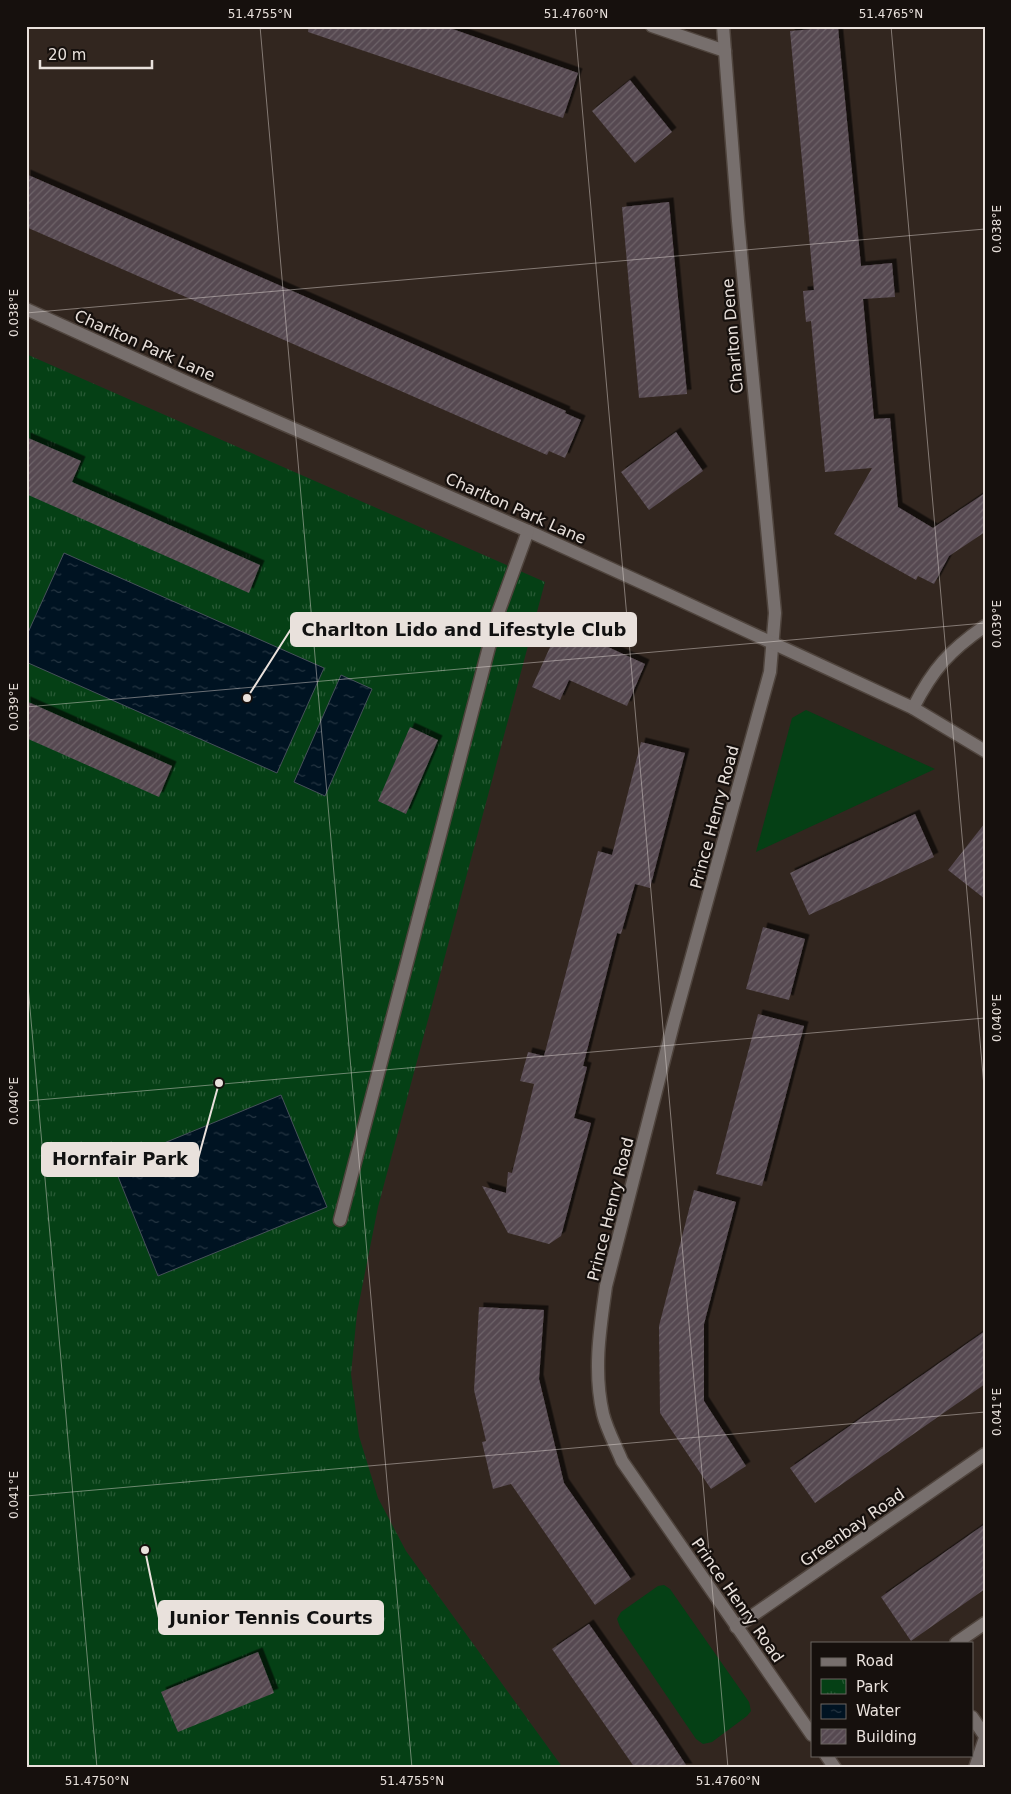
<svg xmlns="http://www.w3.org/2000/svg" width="1011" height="1794" viewBox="0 0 1011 1794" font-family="'DejaVu Sans',sans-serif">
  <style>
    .green { fill: #054015 }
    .park { fill: url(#park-tufts) }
    .water { fill: url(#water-ripples); stroke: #46515a }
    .building { fill: url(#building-hatch); filter: url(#shadow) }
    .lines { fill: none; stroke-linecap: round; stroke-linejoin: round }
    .minor-casing { stroke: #4f443d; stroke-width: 15 }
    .minor { stroke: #776f6d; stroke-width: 12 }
    .ticks { fill: none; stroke: #e9e1dc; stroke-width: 1; stroke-opacity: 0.45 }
    .labels { text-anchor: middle; stroke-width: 4.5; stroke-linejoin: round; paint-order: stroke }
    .street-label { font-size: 16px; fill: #e9e1dc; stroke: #16100d }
    .leader { fill: none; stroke: #e9e1dc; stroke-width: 2 }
    .callout-dot { fill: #e9e1dc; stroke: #16100d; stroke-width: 2 }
    .callout { fill: #e9e1dc; stroke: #e9e1dc; stroke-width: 2 }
    .callout-label { font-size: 18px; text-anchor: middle; font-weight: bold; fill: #111 }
    .neatline { fill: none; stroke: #e9e1dc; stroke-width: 2 }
    .ticks-label { font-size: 12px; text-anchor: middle; fill: #e9e1dc }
  </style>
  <defs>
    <pattern id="park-tufts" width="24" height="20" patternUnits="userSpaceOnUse" patternTransform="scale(1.25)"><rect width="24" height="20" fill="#054015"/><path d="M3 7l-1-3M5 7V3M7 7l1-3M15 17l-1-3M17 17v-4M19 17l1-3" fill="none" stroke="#295b36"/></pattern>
    <pattern id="water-ripples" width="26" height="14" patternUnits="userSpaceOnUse" patternTransform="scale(1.25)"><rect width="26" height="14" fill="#001322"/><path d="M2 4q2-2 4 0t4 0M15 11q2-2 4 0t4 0" fill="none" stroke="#253542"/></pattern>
    <pattern id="building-hatch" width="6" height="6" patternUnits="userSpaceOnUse" patternTransform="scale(1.25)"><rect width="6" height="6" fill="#564951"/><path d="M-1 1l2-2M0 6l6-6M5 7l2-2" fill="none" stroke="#6e6369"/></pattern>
    <filter id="shadow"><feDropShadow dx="4.5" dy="-4.5" stdDeviation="0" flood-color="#0009"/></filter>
  </defs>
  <rect width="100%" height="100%" fill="#32261f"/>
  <g class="green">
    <polygon points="806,710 935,769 756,852 792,718"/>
    <polygon points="664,1585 670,1589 749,1702 751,1711 747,1716 712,1742 703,1744 696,1739 620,1627 617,1619 621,1612 658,1586"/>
  </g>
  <polygon class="park" points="26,354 545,582 378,1207 357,1313 351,1374 359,1436 378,1498 406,1551 563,1768 26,1768"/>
  <g class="water">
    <polygon points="64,553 324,668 277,773 26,662 26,637"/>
    <polygon points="341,675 372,689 325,796 294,782"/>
    <polygon points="281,1095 327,1207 158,1276 113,1164"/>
  </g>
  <g class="building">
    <polygon points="309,26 444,26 578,73 563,118 308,32"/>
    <polygon points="838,27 861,266 892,263 895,297 863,299 874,419 890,418 898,507 933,528 985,493 985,532 949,556 934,584 918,576 916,580 834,534 872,468 825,472 811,321 806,322 803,291 814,290 790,31"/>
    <polygon points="630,80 672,132 635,163 592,111"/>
    <polygon points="26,174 566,411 565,413 581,420 565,458 549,451 547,455 26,227"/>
    <polygon points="669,202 687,394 639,398 622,207"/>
    <polygon points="676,432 703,471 649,510 621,472"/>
    <polygon points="26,437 81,461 72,482 260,565 249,593 26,494"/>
    <polygon points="560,625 645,664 627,706 569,680 560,700 532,687"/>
    <polygon points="26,701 172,766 159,797 26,738"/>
    <polygon points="410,727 438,740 406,814 378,801"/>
    <polygon points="641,742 685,753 650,888 635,884 621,934 617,933 583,1066 587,1067 574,1118 591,1123 561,1236 549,1244 508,1233 482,1186 506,1193 508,1172 512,1173 534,1084 520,1081 528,1052 544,1056 598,851 612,855"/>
    <polygon points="915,814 934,857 809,915 790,873"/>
    <polygon points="985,823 985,899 948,870"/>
    <polygon points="763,927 805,939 789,1000 746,989"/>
    <polygon points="758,1014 804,1026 762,1186 716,1174"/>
    <polygon points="694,1190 736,1202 704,1324 704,1401 746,1466 711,1489 660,1413 659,1326"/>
    <polygon points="479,1307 544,1310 539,1379 564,1483 631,1579 595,1605 511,1484 493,1489 482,1442 486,1441 474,1390"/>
    <polygon points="985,1331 985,1384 815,1503 790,1468"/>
    <polygon points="985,1524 985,1589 911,1641 881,1597"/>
    <polygon points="589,1624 657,1721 688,1768 635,1768 552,1649"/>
    <polygon points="258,1652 274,1693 178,1732 161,1692"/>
  </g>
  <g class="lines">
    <defs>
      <g id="minor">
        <polyline points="652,26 725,51"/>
        <path d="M 723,26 L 738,221 L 775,613 L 770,672 L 674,1021 L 606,1286 C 600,1328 593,1371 603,1414 C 607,1430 616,1446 622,1461 L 812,1735"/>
        <polyline points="26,309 191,384 528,531 671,596 913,708 985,751"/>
        <path d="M 913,708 C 933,669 949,651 985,626"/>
        <polyline points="340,1220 497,616 528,531"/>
        <polyline points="736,1627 985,1454"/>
        <polyline points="956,1643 985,1623"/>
        <polyline points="972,1717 985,1736"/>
        <polyline points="826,1755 835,1768"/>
        <polyline points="975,1768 985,1738"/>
      </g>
    </defs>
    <use href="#minor" class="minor-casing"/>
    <use href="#minor" class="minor"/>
  </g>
  <path class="ticks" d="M 260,26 L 412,1768M 575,26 L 728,1768M 891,26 L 985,1098M 26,313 L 985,229M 26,707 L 985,623M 26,963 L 97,1768M 26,1101 L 985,1018M 26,1496 L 985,1412"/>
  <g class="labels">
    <g class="street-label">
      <text transform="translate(732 336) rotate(-95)" y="6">Charlton Dene</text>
      <text transform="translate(145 345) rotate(24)" y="6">Charlton Park Lane</text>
      <text transform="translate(516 508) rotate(24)" y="6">Charlton Park Lane</text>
      <text transform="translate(714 817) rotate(-75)" y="6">Prince Henry Road</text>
      <text transform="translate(610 1209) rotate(-76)" y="6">Prince Henry Road</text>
      <text transform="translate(852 1527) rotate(-35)" y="6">Greenbay Road</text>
      <text transform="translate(738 1600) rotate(55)" y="6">Prince Henry Road</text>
    </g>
  </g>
  <path class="leader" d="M247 698L291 629M219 1083L198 1159M145 1550L159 1618"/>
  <g class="callout-dot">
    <circle cx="247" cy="698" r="5"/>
    <circle cx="219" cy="1083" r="5"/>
    <circle cx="145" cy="1550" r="5"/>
  </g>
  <g class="callout">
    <rect x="291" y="613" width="345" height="33" rx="5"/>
    <rect x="42" y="1143" width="156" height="33" rx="5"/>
    <rect x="159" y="1601" width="224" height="33" rx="5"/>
  </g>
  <g class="callout-label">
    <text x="464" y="636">Charlton Lido and Lifestyle Club</text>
    <text x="120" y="1165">Hornfair Park</text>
    <text x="271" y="1624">Junior Tennis Courts</text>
  </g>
  <rect width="1011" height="1794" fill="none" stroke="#16100d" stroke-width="55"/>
  <rect x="811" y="1642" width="162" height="115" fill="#16100d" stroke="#6a6460"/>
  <rect x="821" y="1658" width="25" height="8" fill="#776f6d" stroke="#6a6460"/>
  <text x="856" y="1666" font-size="15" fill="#e9e1dc">Road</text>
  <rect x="821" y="1679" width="25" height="15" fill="url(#park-tufts)" stroke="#6a6460"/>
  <text x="856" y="1692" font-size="15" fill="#e9e1dc">Park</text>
  <rect x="821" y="1704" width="25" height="15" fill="url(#water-ripples)" stroke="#6a6460"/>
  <text x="856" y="1716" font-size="15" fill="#e9e1dc">Water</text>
  <rect x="821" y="1729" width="25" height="15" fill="url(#building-hatch)" stroke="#6a6460"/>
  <text x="856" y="1742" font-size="15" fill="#e9e1dc">Building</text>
  <path d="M40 60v8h112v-8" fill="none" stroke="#e9e1dc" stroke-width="2.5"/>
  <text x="48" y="60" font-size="15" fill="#e9e1dc" stroke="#16100d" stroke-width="4" paint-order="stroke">20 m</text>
  <rect x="28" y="28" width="956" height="1738" class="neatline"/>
  <g class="ticks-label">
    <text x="260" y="18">51.4755°N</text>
    <text x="576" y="18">51.4760°N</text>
    <text x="891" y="18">51.4765°N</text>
    <text transform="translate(997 229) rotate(-90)" y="4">0.038°E</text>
    <text transform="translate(14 313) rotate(-90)" y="4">0.038°E</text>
    <text transform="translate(997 624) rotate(-90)" y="4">0.039°E</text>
    <text transform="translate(14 707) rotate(-90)" y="4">0.039°E</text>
    <text transform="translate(997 1018) rotate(-90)" y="4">0.040°E</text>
    <text transform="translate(14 1101) rotate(-90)" y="4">0.040°E</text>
    <text transform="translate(997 1412) rotate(-90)" y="4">0.041°E</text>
    <text transform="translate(14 1495) rotate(-90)" y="4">0.041°E</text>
    <text x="97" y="1785">51.4750°N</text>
    <text x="412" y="1785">51.4755°N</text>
    <text x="728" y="1785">51.4760°N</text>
  </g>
</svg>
